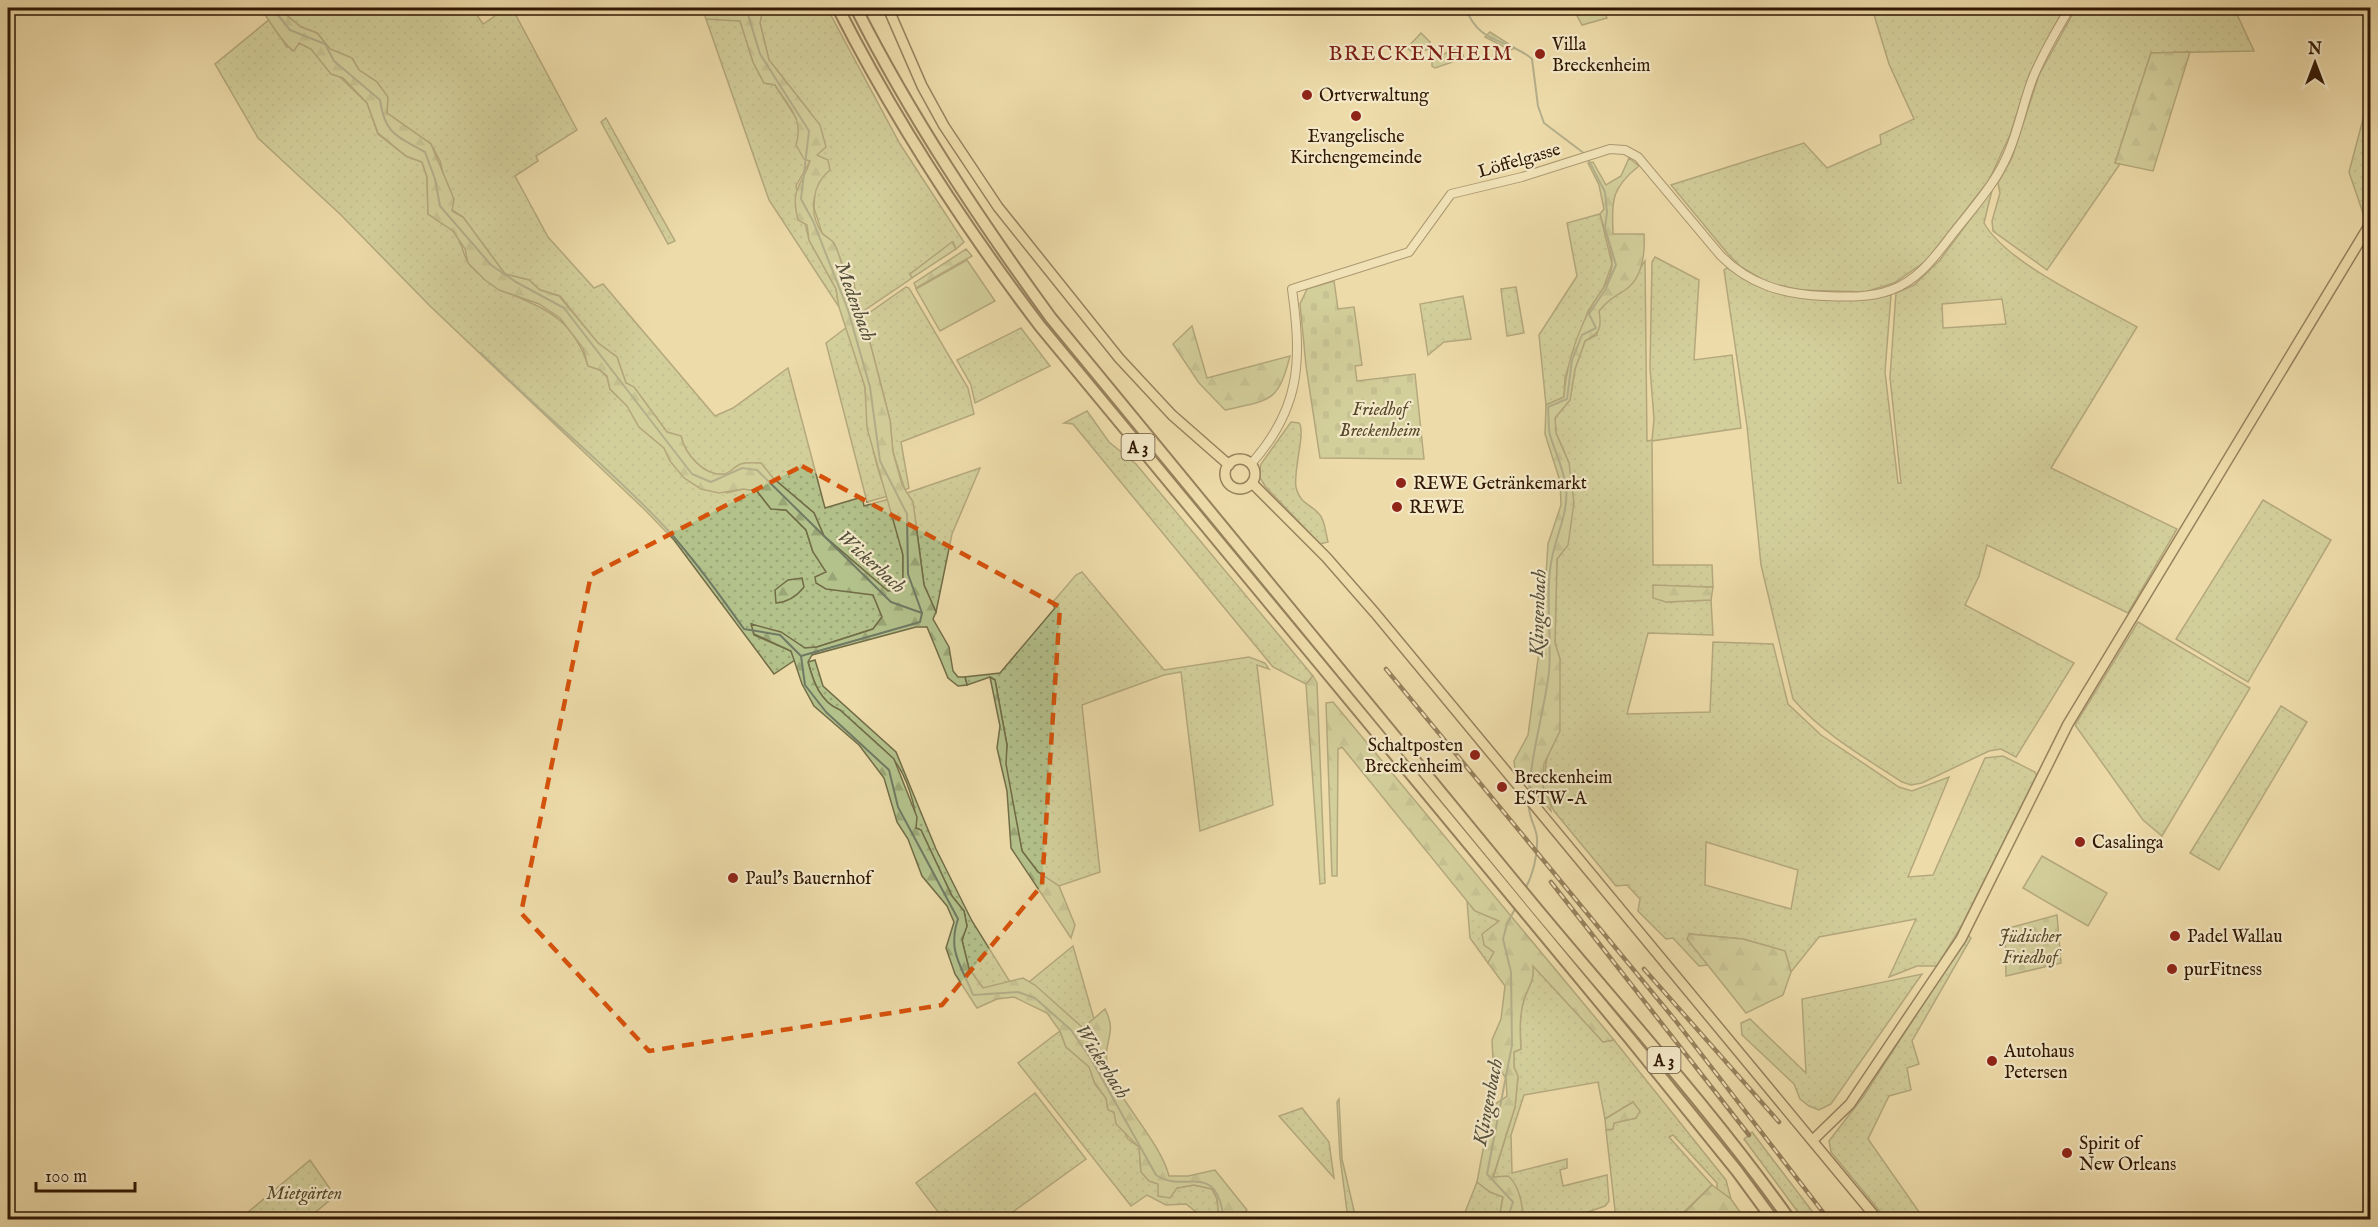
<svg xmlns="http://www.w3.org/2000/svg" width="2378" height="1227" viewBox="0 0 2378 1227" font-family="'IM FELL English',serif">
<defs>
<pattern id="grass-dots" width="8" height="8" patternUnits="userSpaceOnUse" patternTransform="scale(1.5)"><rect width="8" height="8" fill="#b3c18b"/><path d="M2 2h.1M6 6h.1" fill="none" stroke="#9aa576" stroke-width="1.8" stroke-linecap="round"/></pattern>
<pattern id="forest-firs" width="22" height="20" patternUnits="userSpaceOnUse" patternTransform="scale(1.5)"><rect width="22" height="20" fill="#b3c18b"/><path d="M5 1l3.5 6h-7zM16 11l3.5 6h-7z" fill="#9aa576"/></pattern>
<pattern id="cemetery-stones" width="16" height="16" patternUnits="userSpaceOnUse" patternTransform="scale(1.5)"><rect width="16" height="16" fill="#b3c18b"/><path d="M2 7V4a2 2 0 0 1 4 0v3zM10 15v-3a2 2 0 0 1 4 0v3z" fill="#9aa576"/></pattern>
</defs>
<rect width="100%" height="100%" fill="#eddba9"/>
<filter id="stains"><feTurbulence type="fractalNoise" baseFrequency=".00333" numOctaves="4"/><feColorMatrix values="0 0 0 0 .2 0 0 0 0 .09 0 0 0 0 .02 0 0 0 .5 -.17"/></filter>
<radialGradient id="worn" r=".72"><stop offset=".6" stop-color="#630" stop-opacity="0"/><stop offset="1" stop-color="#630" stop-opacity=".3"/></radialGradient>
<!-- grass -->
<g fill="url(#grass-dots)" stroke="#726c47" stroke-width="1.5" fill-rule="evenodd">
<path d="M278 8H472L483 24 507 8H512L577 130 536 156 538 161 515 176 548 237 594 288 603 284 715 416 733 408 788 368 825 508 862 497 864 506 889 499 903 555V589L888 591 824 536 814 513 773 478 761 463C755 463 747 462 741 464 735 466 731 472 725 474 704 477 685 454 681 436L667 432 634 387 626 383 617 357 598 343 560 296 540 290 529 280 505 274 463 217 452 210 440 161 431 144 387 113V97L377 82 359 70 352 58 330 49 317 33 301 27Z"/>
<polygon points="763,8 827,8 900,144 964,242 956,249 953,242 910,274 912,278 859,314 859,305 834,243 822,233 814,208 815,189 820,178 810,112 769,60 760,23"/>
<polygon points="1872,8 2064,8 2029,75 2010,135 1989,180 1926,261 1894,283 1865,292 1798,290 1772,285 1741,267 1728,254 1671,185 1804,143 1827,168 1881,144 1880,135 1914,119 1889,64"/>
<polygon points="2076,8 2234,8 2254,51 2151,53 2115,163 2120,164 2047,270 1993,231 1992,221 2000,193 1998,183 2012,158 2039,75"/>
<path d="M270 19 287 47 299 43 311 49 367 103 378 134 406 156 422 162 427 177 428 214C436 220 447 225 454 232 463 242 463 258 470 265 512 311 565 293 588 366L600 370 607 377 610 389 627 405 639 427 664 448 670 461 727 493 743 489 757 491 771 509 786 510 806 530 813 552 843 590 873 594 882 617 873 629 817 647 805 648 752 624 754 635 791 651 795 660 774 674 674 540 645 510 430 306 341 215 258 138 215 64Z"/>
<polygon points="706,19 740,20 753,62 764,83 775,85 798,121 810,161 796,186 809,240 836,289 839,307 769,200"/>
<polygon points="2370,93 2370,211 2365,219 2349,172"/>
<polygon points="606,118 675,241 668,244 601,122"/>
<path d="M1992 190 1984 223C2006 263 2096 304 2137 327L2051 468 2177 529 2128 613 1987 545 1979 576 1965 605 2074 663 2016 757 2001 749 1989 751 1922 783 1911 785 1902 782C1864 757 1823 734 1793 699L1761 565 1747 426 1724 270 1727 268C1779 303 1831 305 1891 295L1885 372 1898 483H1901L1890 377 1896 293 1914 285 1940 260ZM2002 299 2006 324 1943 328 1942 304Z"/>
<polygon points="1600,214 1612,264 1603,289 1588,311 1565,377 1564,397 1546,405 1539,335 1577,276 1567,223"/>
<path d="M1655 257 1699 280 1694 360 1732 355 1741 428 1652 441 1653 565H1712L1713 587 1653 586 1666 602 1711 600 1713 635 1648 633 1627 714 1710 712 1713 642 1773 644 1788 704 1821 735 1899 787 1912 791 1949 777 1908 877 1933 875 1985 758 2003 756 2035 772 2037 776 1962 925 1937 966H1917L1889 977 1916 919 1819 937 1791 972 1785 951 1743 939 1690 934 1688 939 1708 965 1699 966 1673 938 1666 939 1638 911 1640 899 1627 885 1616 886 1554 811 1543 787 1560 659 1555 643 1557 559 1568 544 1569 463 1556 433 1555 418 1570 400 1575 369 1585 341 1597 335 1599 311 1613 295 1626 289 1645 261 1647 441 1652 440 1654 419 1650 368 1652 262ZM1706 842 1798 870 1791 909 1705 885Z"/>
<polygon points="906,287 909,288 968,388 974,414 901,442 909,488 905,490 893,452 890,420 867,331 859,320"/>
<polygon points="1516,287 1524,333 1507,336 1501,289"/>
<polygon points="1463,296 1471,339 1444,342 1428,355 1420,304"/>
<path d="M847 327C851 347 862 368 865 389 869 426 872 461 888 496L867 502 826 343Z"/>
<polygon points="1021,328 1050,366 975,403 971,385 957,360"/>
<polygon points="1087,411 1109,442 1136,464 1313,676 1306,684 1273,667 1073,424 1064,423"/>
<path d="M1291 422 1299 423C1306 431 1293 471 1296 487 1300 505 1312 504 1320 515 1325 521 1326 535 1328 542L1320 544 1265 486 1259 476 1261 464Z"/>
<polygon points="980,468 952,534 936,612 924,585 913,502 907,493"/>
<polygon points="2263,500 2331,540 2248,682 2176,639"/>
<polygon points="1082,572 1164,670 1249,657 1265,663 1269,669 1257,665 1273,805 1200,831 1181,672 1164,675 1082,705 1100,872 1059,886 1038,872 1022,851 1005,764 1007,745 995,680 990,677 967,685 965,677 1000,673 1055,608 1052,603 1076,575"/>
<polygon points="2138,622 2250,688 2162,836 2143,820 2075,725"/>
<path d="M815 660 823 686 896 752 936 849 972 921 1010 982 984 989 969 969 962 940 967 926 964 911 952 896 921 830 916 828C917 808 906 773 892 758 876 741 856 726 840 710 820 702 813 681 808 662Z"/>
<polygon points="2281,706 2307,722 2219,870 2190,853"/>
<polygon points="1467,901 1475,911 1500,921 1494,952 1488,963 1470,938"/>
<polygon points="1968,935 1971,938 1912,1041 1919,1064 1907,1068 1911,1090 1889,1096 1868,1139 1924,1219 1886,1219 1831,1152 1829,1141 1863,1097"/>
<polygon points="1073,946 1094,1019 1083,1028 1029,982"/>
<path d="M1533 965 1603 1042 1614 1040 1726 1180 1731 1199 1717 1190V1183L1673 1135 1669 1137 1712 1185 1684 1212 1705 1219H1616L1606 1130 1613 1129 1614 1123 1636 1118 1633 1102 1605 1119 1598 1082 1524 1095 1511 1135 1512 1173 1567 1159V1168L1560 1170 1563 1186 1607 1175 1609 1201 1605 1206 1568 1219H1511L1499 1178H1493L1515 1107 1518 1077 1514 1067V1052L1521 1049C1520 1032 1519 1012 1525 997 1530 984 1534 979 1533 965Z"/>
<polygon points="1922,974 1831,1104 1819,1110 1809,1106 1800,1099 1794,1084 1742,1035 1741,1023 1750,1019 1806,1073 1802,999"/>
<polygon points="1060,1031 1066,1047 1089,1066 1095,1084 1106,1098 1108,1109 1114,1112 1128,1139 1139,1147 1141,1172 1177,1188 1194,1185 1212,1189 1217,1199 1219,1219 1205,1219 1186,1204 1166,1205 1147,1195 1131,1206 1018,1063"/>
<polygon points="1035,1093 1086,1159 1003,1219 953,1219 947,1211 939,1213 916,1183"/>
<polygon points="1339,1099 1342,1159 1356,1219 1348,1219 1340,1157 1337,1102"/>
<polygon points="1302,1108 1329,1142 1334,1178 1279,1116"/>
<polygon points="1752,1132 1818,1219 1803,1219 1744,1139"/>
<polygon points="310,1160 335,1196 307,1219 240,1219"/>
<polygon points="1477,1182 1490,1192 1503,1197 1499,1219 1462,1220"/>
</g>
<!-- forest -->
<g fill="url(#forest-firs)" stroke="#726c47" stroke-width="1.5">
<path d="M260 8H278L301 27 317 33 330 49 352 58 359 70 377 82 388 97 387 113 431 144 454 199 452 211 463 217 505 274 529 280 540 290 559 296 598 343 617 357 626 383 634 387 667 432 681 436C685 454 704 477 725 474 731 472 735 466 741 464 747 462 755 463 761 463L773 478 814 513 824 536 888 591 903 589V555L867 428 865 387 839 307 836 289 809 240 807 225 798 220C790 187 801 188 810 161L804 159 796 145C804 118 789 107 775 85L764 83 753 62 740 21 706 19 702 8H763L760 23 769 60 820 125 826 147 817 155 828 160 830 170C812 184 808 213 822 233 825 237 831 239 833 242 839 250 841 264 844 273L853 275 859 320 867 331 890 420 893 452 902 485 913 502 924 585 936 612 933 619 949 647 953 671 958 677H965L967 685 958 686 948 678 927 627H916L812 655 808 662C813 681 820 702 840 710L894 759 917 817 916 828 921 830 952 896 964 911 967 926 962 940 969 969 983 988 1023 978 1035 985 1083 1028 1105 1009C1118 1034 1103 1040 1107 1063 1113 1096 1159 1138 1169 1176H1188L1215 1170 1247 1210 1237 1219H1219L1217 1199 1212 1189 1194 1185 1177 1188 1170 1198 1158 1196V1184L1149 1181 1141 1172 1139 1147 1116 1124 1114 1112 1108 1110 1106 1098 1095 1084 1089 1067 1066 1047 1060 1031 1047 1013 1014 997 997 999 977 1008 975 1005 955 974 946 948 954 922 947 906 922 876 908 839 897 822 884 778 859 745 814 706 802 684 791 651 754 634 751 624 781 632 805 648 817 647 873 629 882 617 873 595 826 589 816 583 815 577 826 572 813 552 806 530 786 510 771 509 757 491 743 489 719 493 701 489 684 478 670 461 664 448 639 427 627 406 610 389 607 376 600 370 588 366 583 348 560 318 539 304 499 290 485 280 468 263 465 249 453 231 428 214 427 177 422 162 406 156 378 133 367 103 343 78 331 74 311 49 299 43 294 51C282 44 270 20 260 8Z"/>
<polygon points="1490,32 1515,48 1510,50 1485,37"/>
<polygon points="2190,52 2153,171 2115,163 2151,53"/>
<path d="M1629 158 1639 166C1611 188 1612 200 1613 234H1644C1645 253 1643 278 1625 290 1614 297 1607 301 1599 311 1602 328 1600 333 1585 341L1575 369 1570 400 1555 418 1556 433 1569 463 1574 503 1568 545 1557 559 1555 643 1560 659V731L1544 764 1543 787 1550 802 1551 811 1515 769 1514 761 1528 735 1543 621 1548 544 1561 505 1560 481 1545 434 1546 405 1564 397C1566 368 1575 339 1588 313 1595 297 1612 282 1612 263 1612 248 1604 229 1600 214L1604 209 1599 185 1588 163 1593 162 1606 185 1621 176Z"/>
<polygon points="952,242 956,249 912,278 910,274"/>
<polygon points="966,249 972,256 916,288 914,283"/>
<path d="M1192 326 1207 378 1290 356C1278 403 1270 400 1225 410L1199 383 1173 344Z"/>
<path d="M802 578 804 587C797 596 788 602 776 603L775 590 788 580Z"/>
<polygon points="1653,585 1707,587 1713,587 1711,600 1666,602 1653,598"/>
<polygon points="1313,676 1317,683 1325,883 1320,884 1306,684"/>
<polygon points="990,677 995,680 1007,745 1006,764 1022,851 1038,872 1059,886 1075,925 1071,938 1011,848 1007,791 997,748 1000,726"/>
<path d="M1333 702 1614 1040 1603 1042 1533 966C1534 982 1530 983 1525 997 1519 1013 1520 1033 1521 1049L1514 1052V1067L1518 1076 1515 1107 1493 1177 1508 1176C1518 1184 1521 1199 1523 1212L1511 1219H1499L1503 1197 1490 1192 1477 1182 1491 1107 1507 1096 1506 1078 1493 1060 1492 1040 1501 1019 1505 986 1488 963 1494 952 1484 945 1482 934 1499 921 1475 911 1342 747 1338 749 1337 876H1332L1326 703Z"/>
<polygon points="1689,934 1743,939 1785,951 1791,972 1783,995 1746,1013 1687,939"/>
<polygon points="1633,1102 1640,1111 1636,1118 1614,1123 1613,1129 1606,1130 1605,1119"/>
<polygon points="1712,1185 1731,1199 1745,1219 1705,1219 1684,1213"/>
</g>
<!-- cemetery -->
<g fill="url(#cemetery-stones)" stroke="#726c47" stroke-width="1.5">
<polygon points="1334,281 1338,309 1354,307 1362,365 1355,366 1357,381 1415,374 1424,459 1320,458 1306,366 1300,304 1307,289"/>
<polygon points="2057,915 2061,963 2006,976 2005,929"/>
</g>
<!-- park -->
<g fill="#b3c18b" stroke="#726c47" stroke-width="1.5">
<polygon points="1573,8 1603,8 1607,18 1582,25"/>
<polygon points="1421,33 1430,42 1430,49 1413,53 1407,48"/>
<polygon points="1460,47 1464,58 1435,68 1432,66 1432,59"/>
<polygon points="967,260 995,301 940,331 916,289"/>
<polygon points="2042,856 2107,893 2088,926 2023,888"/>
</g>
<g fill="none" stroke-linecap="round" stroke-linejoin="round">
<!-- stream -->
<g stroke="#707964" stroke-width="2">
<path d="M268 8 273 9 290 30 325 44 334 61 380 100C385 134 396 136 425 152L435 179 440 206 491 265 516 282 564 308 692 474 711 482 742 468 757 470 891 602 922 613 920 622 801 656 805 685 826 712 889 770 898 807 958 919C947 952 962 966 973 995L1018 992 1035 998 1071 1030 1091 1059 1156 1175C1186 1195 1216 1158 1224 1220"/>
<polyline points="746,8 760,54 809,131 801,199 813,221 848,310 870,387 880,461 907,514 908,574 922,613"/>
<path d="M1466 8C1478 45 1510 39 1532 59L1538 106 1544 123 1585 154"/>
<path d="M481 353C541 413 607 465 665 527 694 559 719 594 744 629L780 635 801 656"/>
<path d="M1529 793C1531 752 1544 713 1549 672 1552 636 1545 599 1551 563 1555 537 1569 513 1566 487 1564 470 1555 452 1550 435 1548 426 1549 416 1548 407L1567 399 1572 360 1582 335 1596 328 1589 314 1605 290 1616 265 1605 228 1607 212 1605 192 1588 159"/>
<path d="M1525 889C1533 875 1538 854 1537 838 1536 826 1528 817 1529 805"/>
<polyline points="1507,1220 1513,1202 1487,1174 1512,1045 1511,972 1503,939 1507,924 1516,907"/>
</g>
<!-- minor casing -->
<g stroke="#5f482c" stroke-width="10">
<path id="minor" d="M1251 464C1301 408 1302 361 1292 289L1409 252 1451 194 1522 177 1610 149 1625 150 1638 157 1721 256C1750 285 1783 294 1824 296 1846 297 1870 298 1891 290 1918 280 1934 258 1951 236 1967 215 1987 194 2000 170 2016 142 2021 110 2032 80 2042 55 2056 31 2070 8"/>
</g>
<!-- major casing -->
<g stroke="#301703" stroke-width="12">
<g id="major">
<polyline points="888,8 922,86 944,126 998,207 1119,358 1172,415 1229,465"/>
<circle cx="1240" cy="474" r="15"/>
<polyline points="1252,483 1326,557 1375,613 1878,1220"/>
<polyline points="1813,1140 1850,1104 1961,939 2068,724 2370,224"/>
</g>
</g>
<!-- highway casing -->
<g stroke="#301703" stroke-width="14">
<g id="highway">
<path d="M838 8C895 120 964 226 1040 326L1631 1040 1737 1171 1773 1220"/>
<path d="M856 8C911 117 979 219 1051 318 1210 513 1371 707 1531 902 1618 1007 1710 1108 1790 1220"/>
</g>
</g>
<!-- minor -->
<use href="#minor" stroke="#f3e8c7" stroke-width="8"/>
<!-- major -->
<use href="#major" stroke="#eddba9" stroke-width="9"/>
<!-- highway -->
<use href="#highway" stroke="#eddba9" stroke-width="10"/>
<!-- rail casing -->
<g stroke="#301703" stroke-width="4.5">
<g id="rail">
<polyline points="1386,669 1675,1020 1829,1220"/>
<polyline points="1551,882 1749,1135"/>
<polyline points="1644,969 1779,1122"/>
</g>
</g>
<!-- rail -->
<use href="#rail" stroke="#f3e8c7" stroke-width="2" stroke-dasharray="7" stroke-linecap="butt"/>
</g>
<!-- marked area -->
<path d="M0 0H2378V1227H0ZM802 466 1060 607 1042 885 942 1005 649 1051 521 913 591 575Z" fill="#eddba9" fill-opacity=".55" fill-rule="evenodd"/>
<path fill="none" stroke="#d6520b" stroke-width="4.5" stroke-dasharray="12 8" stroke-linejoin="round" d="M802 466 1060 607 1042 885 942 1005 649 1051 521 913 591 575Z"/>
<!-- markers -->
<g fill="#8f2418" stroke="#f3e8c7" stroke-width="2">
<circle cx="1540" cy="54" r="6"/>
<circle cx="1307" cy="95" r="6"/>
<circle cx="1356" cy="116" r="6"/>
<circle cx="1401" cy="483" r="6"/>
<circle cx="1397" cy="507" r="6"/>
<circle cx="1475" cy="755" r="6"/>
<circle cx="1502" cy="787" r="6"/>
<circle cx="2080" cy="842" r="6"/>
<circle cx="733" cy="878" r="6"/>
<circle cx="2175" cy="936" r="6"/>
<circle cx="2172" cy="969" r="6"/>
<circle cx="1992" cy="1061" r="6"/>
<circle cx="2067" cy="1153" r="6"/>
</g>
<g text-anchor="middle" stroke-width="4.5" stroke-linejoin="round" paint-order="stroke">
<!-- shield labels -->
<g fill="#f3e8c7" stroke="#6a563e" stroke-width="1.5">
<rect x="1121.5" y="434" width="33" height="26" rx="4.5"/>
<rect x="1647.5" y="1047" width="33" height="26" rx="4.5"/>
</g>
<g font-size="16" font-weight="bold" fill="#301703">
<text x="1138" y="453">A 3</text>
<text x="1664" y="1066">A 3</text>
</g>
<!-- poi labels -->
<g font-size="18" fill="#301703" stroke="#f3e8c7" text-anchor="start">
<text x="1552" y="50">Villa<tspan x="1552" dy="21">Breckenheim</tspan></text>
<text x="1319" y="101">Ortverwaltung</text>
<text x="1356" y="142" text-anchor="middle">Evangelische<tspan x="1356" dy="21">Kirchengemeinde</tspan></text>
<text x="1413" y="489">REWE Getränkemarkt</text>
<text x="1409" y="513">REWE</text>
<text x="1463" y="751" text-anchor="end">Schaltposten<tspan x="1463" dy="21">Breckenheim</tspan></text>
<text x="1514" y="783">Breckenheim<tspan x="1514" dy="21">ESTW-A</tspan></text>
<text x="2092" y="848">Casalinga</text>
<text x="745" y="884">Paul's Bauernhof</text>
<text x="2187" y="942">Padel Wallau</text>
<text x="2184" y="975">purFitness</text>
<text x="2004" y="1057">Autohaus<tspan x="2004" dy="21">Petersen</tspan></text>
<text x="2079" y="1149">Spirit of<tspan x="2079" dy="21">New Orleans</tspan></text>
</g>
<!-- street labels -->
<g font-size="18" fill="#301703" stroke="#f3e8c7">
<text transform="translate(1519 160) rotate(-16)" y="6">Löffelgasse</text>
</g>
<!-- park labels -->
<g font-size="18" font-style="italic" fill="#574a2c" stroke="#f3e8c7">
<text x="1380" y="415">Friedhof<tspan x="1380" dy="21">Breckenheim</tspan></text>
<text x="2030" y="942">Jüdischer<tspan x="2030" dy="21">Friedhof</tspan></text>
<text x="304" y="1199">Mietgärten</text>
</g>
<!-- water labels -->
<g font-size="20" font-style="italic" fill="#55503c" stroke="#f3e8c7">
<text transform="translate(856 301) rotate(70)" y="7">Medenbach</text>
<text transform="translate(872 561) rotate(42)" y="7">Wickerbach</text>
<text transform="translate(1537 613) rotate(-88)" y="7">Klingenbach</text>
<text transform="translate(1103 1061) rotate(58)" y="7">Wickerbach</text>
<text transform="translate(1487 1102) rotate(-79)" y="7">Klingenbach</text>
</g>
<!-- quarter labels -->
<g font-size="21" letter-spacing="1.5" fill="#7a1f14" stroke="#f3e8c7">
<text x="1421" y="60">BRECKENHEIM</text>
</g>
</g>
<!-- margin -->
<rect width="2378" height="1227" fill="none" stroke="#eddba9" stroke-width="30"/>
<rect x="9" y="9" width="2360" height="1209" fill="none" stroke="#301703" stroke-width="3"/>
<rect x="15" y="15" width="2348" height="1197" fill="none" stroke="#301703" stroke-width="1.5"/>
<!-- north arrow -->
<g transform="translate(2315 63)" stroke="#f3e8c7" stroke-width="4.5" paint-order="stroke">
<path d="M0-4.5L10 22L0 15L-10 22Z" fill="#301703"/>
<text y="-9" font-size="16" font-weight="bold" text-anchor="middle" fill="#301703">N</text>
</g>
<!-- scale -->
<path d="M36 1182v9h99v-9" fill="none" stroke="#301703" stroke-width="3"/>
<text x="45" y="1182" font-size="18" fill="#301703" stroke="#f3e8c7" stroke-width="4.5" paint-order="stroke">100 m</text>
<rect width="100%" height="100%" filter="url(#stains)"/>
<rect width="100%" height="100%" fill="url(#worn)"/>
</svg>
